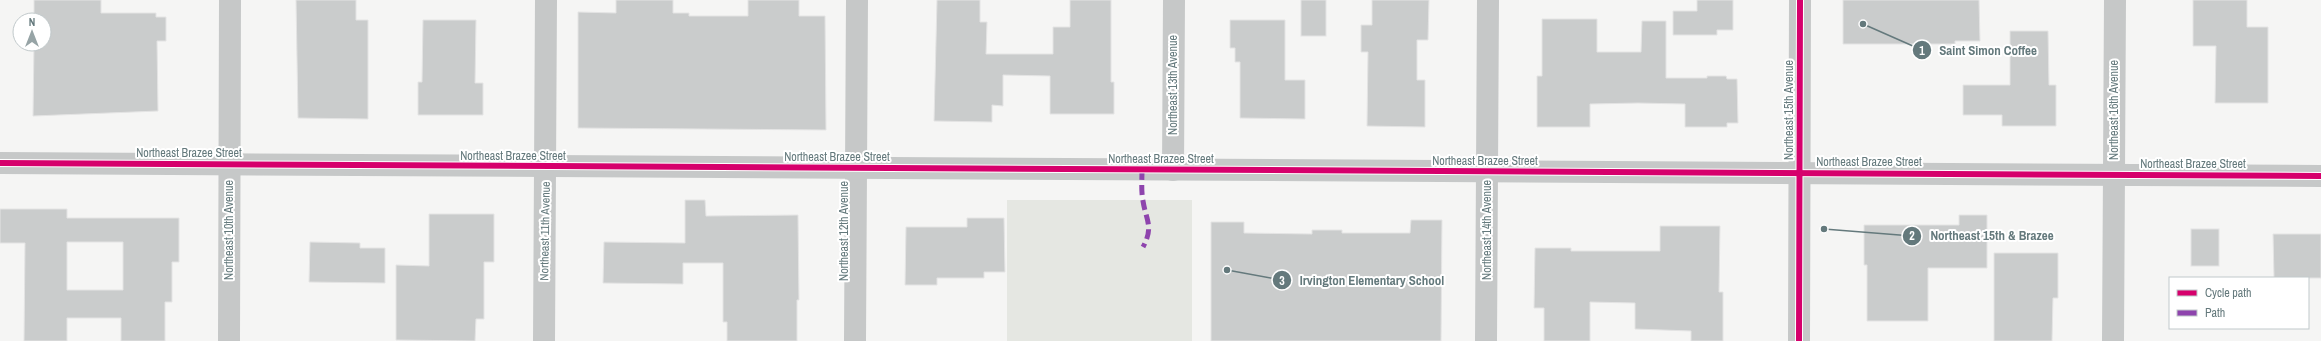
<svg xmlns="http://www.w3.org/2000/svg" width="2321" height="341" viewBox="0 0 2321 341" font-family="'Archivo Narrow',sans-serif">
<rect width="100%" height="100%" fill="#f5f5f4"/>
<!-- green -->
<rect fill="#e5e7e2" x="1007" y="200" width="185" height="141"/>
<!-- building -->
<g fill="#cacccc" stroke="#e4e4e4" fill-rule="evenodd">
<polygon points="34,0 101,0 101,13 156,13 156,17 166,17 166,41 157,41 158,111 33,116 34,44 44,44 44,20 34,20"/>
<polygon points="296,0 356,0 356,20 368,20 368,119 298,118"/>
<polygon points="616,0 673,0 673,13 689,13 689,16 748,16 748,0 799,0 799,16 825,16 826,130 578,128 578,12 616,13"/>
<polygon points="937,0 980,0 980,22 987,22 986,54 1053,54 1053,27 1070,27 1070,0 1111,0 1111,82 1114,82 1114,114 1050,114 1050,76 1003,75 1003,106 992,105 992,122 934,121"/>
<rect x="1301" y="0" width="25" height="36"/>
<polygon points="1372,0 1429,0 1428,40 1417,40 1417,80 1425,80 1425,127 1367,126 1368,52 1361,52 1361,25 1372,25"/>
<polygon points="1697,0 1733,0 1733,30 1717,30 1717,35 1673,35 1673,11 1697,11"/>
<polygon points="1843,0 1979,0 1980,41 1955,41 1955,44 1843,44"/>
<polygon points="2193,0 2247,0 2247,27 2268,27 2268,103 2215,103 2216,46 2193,46"/>
<polygon points="1542,19 1597,19 1597,52 1641,52 1642,21 1666,21 1666,78 1707,78 1707,76 1726,76 1727,79 1737,79 1738,123 1727,123 1727,127 1685,127 1685,104 1638,103 1590,104 1590,127 1537,127 1537,76 1542,76"/>
<polygon points="423,20 476,20 475,83 483,83 483,115 418,115 418,82 422,82"/>
<polygon points="1230,20 1285,20 1285,80 1305,80 1305,119 1240,118 1240,62 1235,62 1235,48 1230,48"/>
<polygon points="2010,31 2048,31 2049,85 2056,85 2056,126 2002,126 2002,115 1963,115 1963,85 2010,85"/>
<polygon points="685,200 705,200 706,216 798,215 799,300 797,300 797,341 727,341 727,322 723,322 723,263 683,263 683,284 603,283 604,242 685,243"/>
<path d="M0 209H67V218H179V262H172V302H165V341H121V318H67V341H24L25 243H0ZM67 242H123V290H67Z"/>
<polygon points="429,214 494,214 494,262 484,262 484,319 476,319 475,341 396,340 396,265 429,266"/>
<polygon points="1959,215 1987,215 1987,268 1928,268 1928,321 1867,321 1867,265 1864,265 1864,225 1959,225"/>
<polygon points="967,218 1004,218 1005,272 984,272 984,278 937,278 937,285 905,285 906,227 967,227"/>
<polygon points="1411,220 1442,220 1441,341 1211,341 1211,222 1244,222 1244,233 1312,234 1312,230 1342,230 1342,233 1410,233"/>
<polygon points="1660,226 1720,226 1719,292 1723,292 1723,341 1691,341 1691,331 1635,329 1635,303 1590,302 1590,341 1544,341 1544,308 1534,308 1535,248 1571,248 1571,251 1660,251"/>
<rect x="2191" y="229" width="28" height="37"/>
<polygon points="2273,234 2321,234 2321,278 2274,278"/>
<polygon points="310,242 360,243 360,248 385,248 385,283 309,282"/>
<polygon points="1994,253 2058,253 2058,298 2053,298 2052,341 1994,341"/>
</g>
<g fill="none" stroke-linecap="round" stroke-linejoin="round">
<!-- minor -->
<g stroke="#c6c8c8" stroke-width="22">
<polyline points="0,163 2321,176"/>
<polyline points="1173,170 1174,0"/>
<polyline points="229,341 230,0"/>
<polyline points="544,341 546,0"/>
<polyline points="855,341 857,0"/>
<polyline points="1486,341 1488,0"/>
<polyline points="2113,341 2115,0"/>
</g>
<!-- tertiary -->
<polyline stroke="#c6c8c8" stroke-width="22" points="1799,341 1800,0"/>
<!-- quiet -->
<path stroke="#8e44ad" stroke-width="5" stroke-dasharray="10 5" stroke-linecap="butt" d="M1142 170C1142 180 1141 191 1143 201 1146 220 1154 227 1143 247"/>
<!-- cycleway casing -->
<g stroke="#fff" stroke-width="8">
<g id="cycleway">
<polyline points="0,163 2321,176"/>
<polyline points="1799,341 1800,0"/>
</g>
</g>
<!-- cycleway -->
<use href="#cycleway" stroke="#d6006c" stroke-width="6"/>
</g>
<g text-anchor="middle" stroke-width="4" stroke-linejoin="round" paint-order="stroke">
<!-- street labels -->
<g font-size="12" fill="#64797c" stroke="#fff">
<text transform="translate(1173 85) rotate(-90)" y="4">Northeast 13th Avenue</text>
<text transform="translate(1789 110) rotate(-90)" y="4">Northeast 15th Avenue</text>
<text transform="translate(2114 110) rotate(-90)" y="4">Northeast 16th Avenue</text>
<text x="189" y="157">Northeast Brazee Street</text>
<text x="513" y="160">Northeast Brazee Street</text>
<text x="837" y="161">Northeast Brazee Street</text>
<text x="1161" y="163">Northeast Brazee Street</text>
<text x="1485" y="165">Northeast Brazee Street</text>
<text x="1869" y="166">Northeast Brazee Street</text>
<text x="2193" y="168">Northeast Brazee Street</text>
<text transform="translate(229 230) rotate(-90)" y="4">Northeast 10th Avenue</text>
<text transform="translate(1487 230) rotate(-90)" y="4">Northeast 14th Avenue</text>
<text transform="translate(545 231) rotate(-89)" y="4">Northeast 11th Avenue</text>
<text transform="translate(844 231) rotate(-90)" y="4">Northeast 12th Avenue</text>
</g>
</g>
<!-- callouts -->
<path fill="none" stroke="#64797c" stroke-width="1.5" d="M1863 24L1922 50M1824 229L1912 236M1227 270L1282 280"/>
<g fill="#64797c" stroke="#fff" stroke-width="1.5">
<circle cx="1863" cy="24" r="4"/>
<circle cx="1824" cy="229" r="4"/>
<circle cx="1227" cy="270" r="4"/>
<circle cx="1922" cy="50" r="10"/>
<circle cx="1912" cy="236" r="10"/>
<circle cx="1282" cy="280" r="10"/>
</g>
<g font-size="12" text-anchor="middle" font-weight="bold" fill="#fff">
<text x="1922" y="55">1</text>
<text x="1912" y="240">2</text>
<text x="1282" y="285">3</text>
</g>
<g font-size="13" text-anchor="middle" font-weight="bold" fill="#64797c" stroke="#fff" stroke-width="4" stroke-linejoin="round" paint-order="stroke">
<text x="1988" y="55">Saint Simon Coffee</text>
<text x="1992" y="240">Northeast 15th &amp; Brazee</text>
<text x="1372" y="285">Irvington Elementary School</text>
</g>
<!-- legend -->
<rect x="2169" y="277" width="140" height="52" fill="#ffffff" stroke="#c1c9cb"/>
<rect x="2177" y="290" width="20" height="6" fill="#d6006c" stroke="#c1c9cb"/>
<text x="2205" y="297" font-size="12" fill="#64797c">Cycle path</text>
<rect x="2177" y="310" width="20" height="6" fill="#8e44ad" stroke="#c1c9cb"/>
<text x="2205" y="317" font-size="12" fill="#64797c">Path</text>
<!-- north arrow -->
<g transform="translate(32 32)"><circle r="19" fill="#ffffff" stroke="#c1c9cb"/>
<path d="M0-3L7 15L0 10L-7 15Z" fill="#97a4a6"/>
<text y="-6" font-size="11" font-weight="bold" text-anchor="middle" fill="#64797c">N</text>
</g>
</svg>
